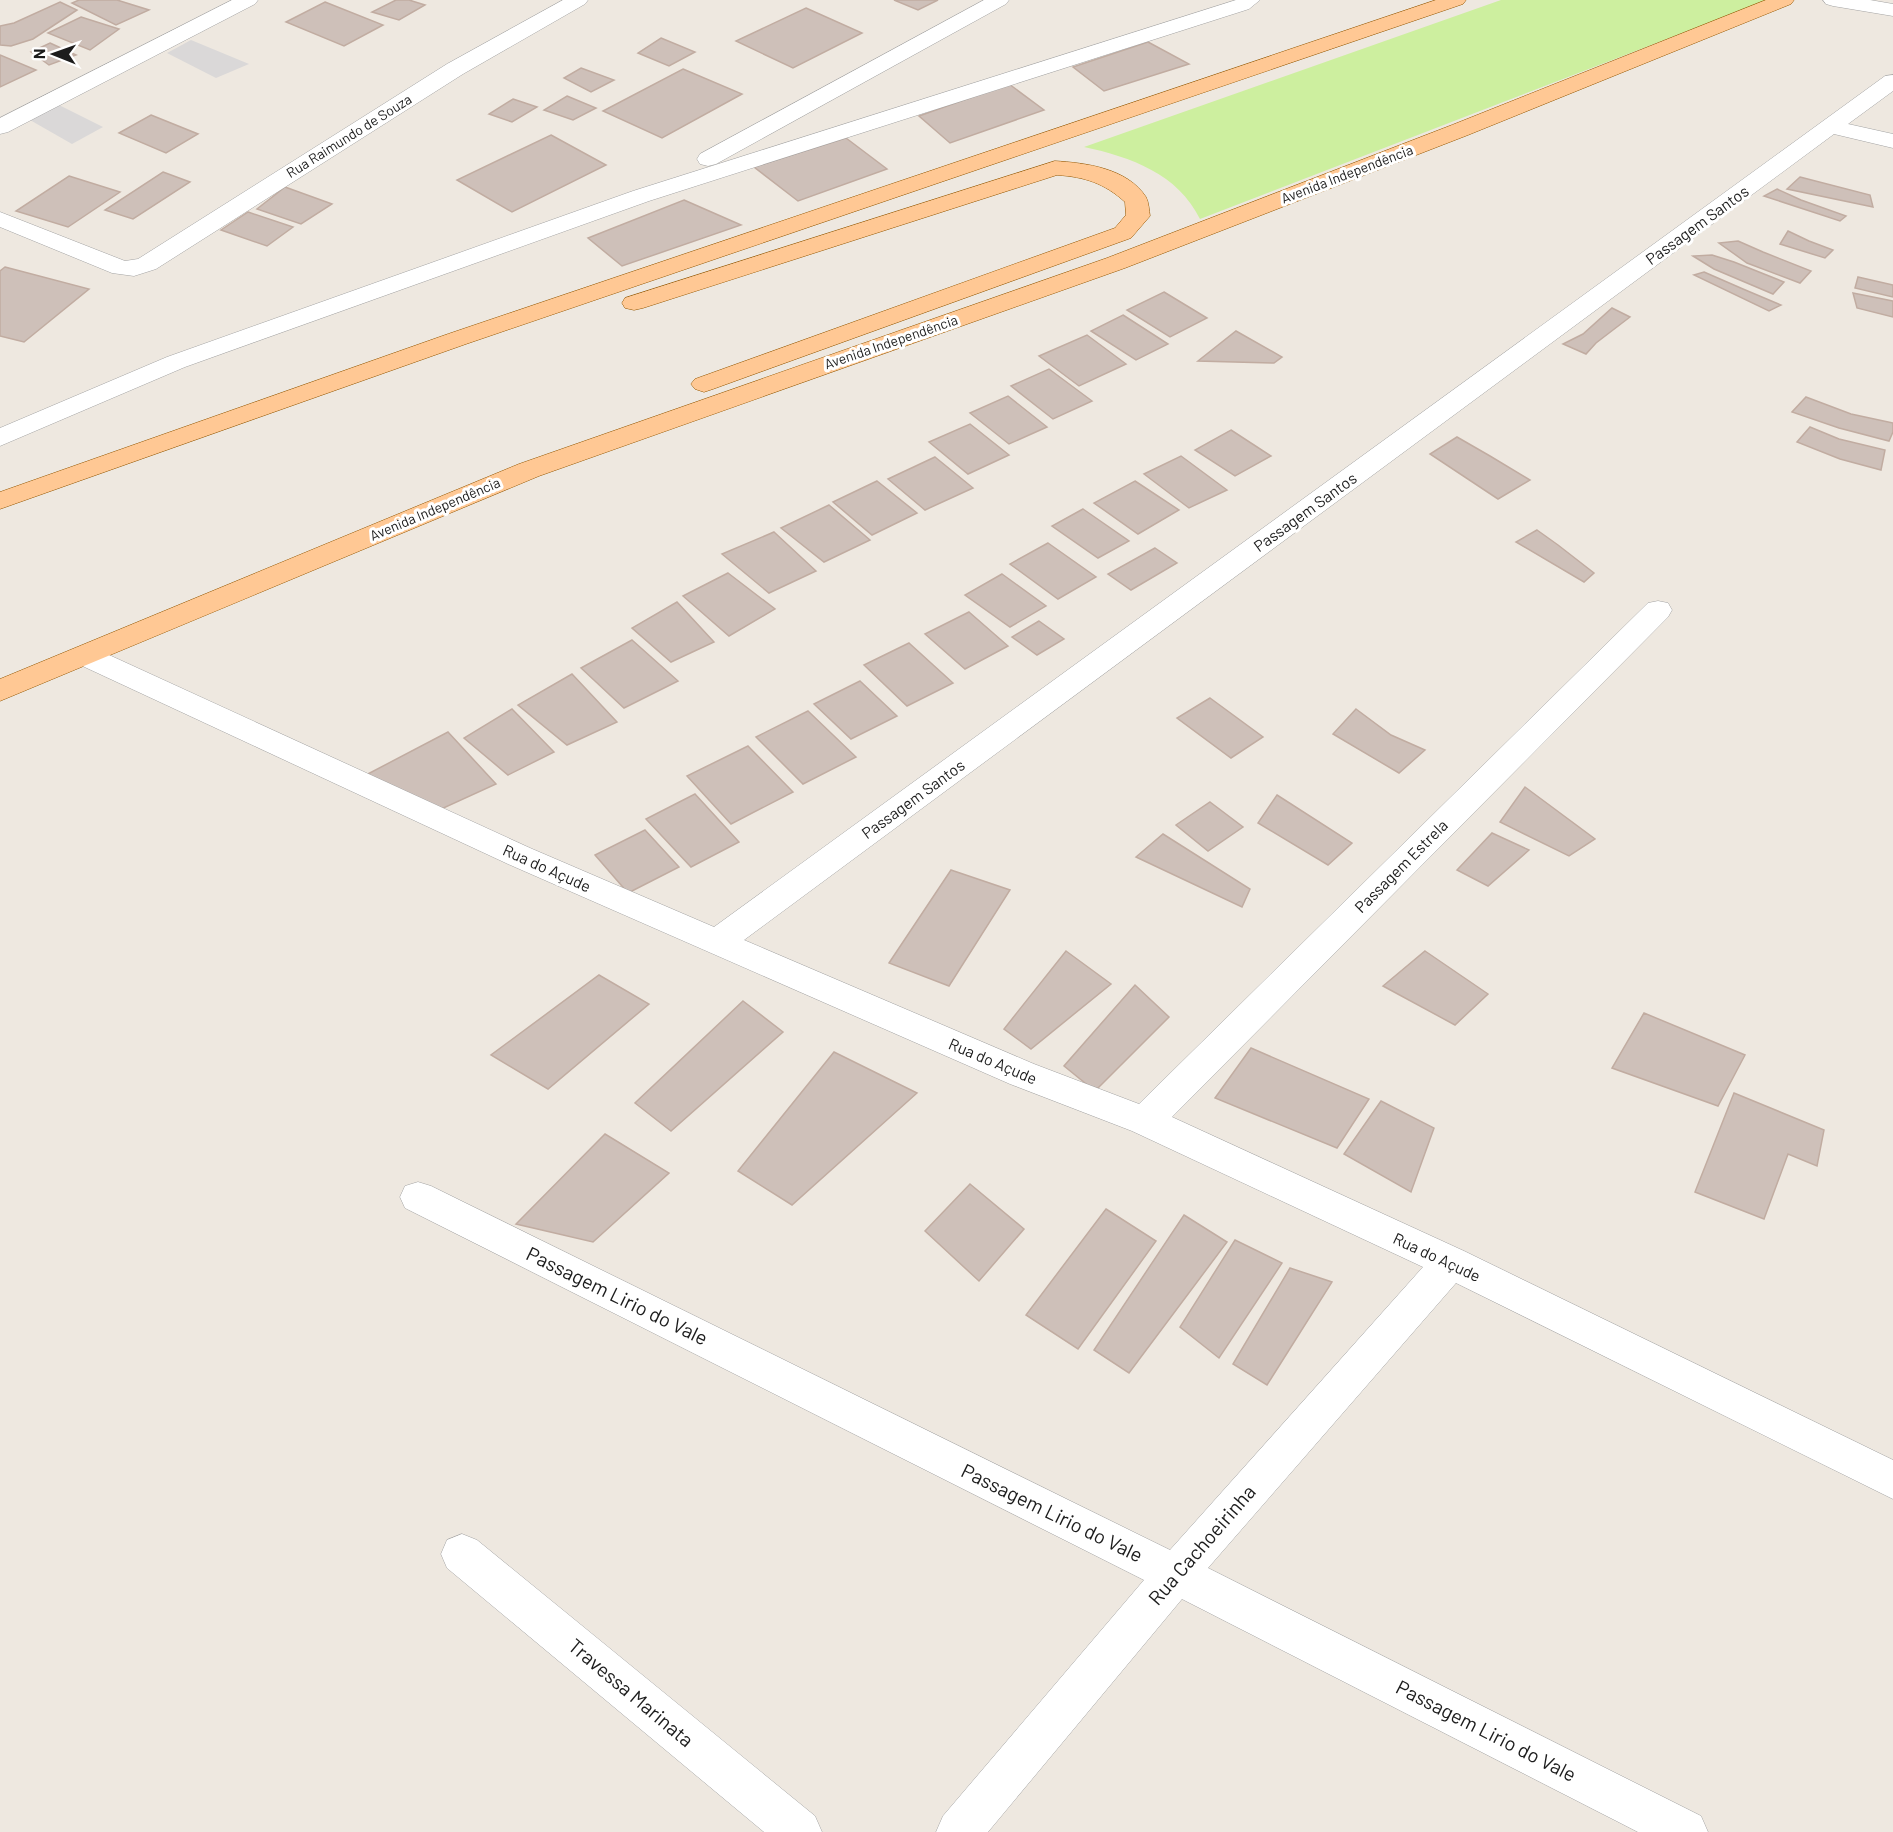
<svg xmlns="http://www.w3.org/2000/svg" width="1893" height="1832" viewBox="0 0 1893 1832" font-family="Barlow,sans-serif">
<rect width="100%" height="100%" fill="#eee8e0"/>
<!-- residential -->
<g fill="#dad8d8">
<polygon points="191,40 249,64 216,78 167,53"/>
<polygon points="59,105 103,127 72,144 30,120"/>
</g>
<!-- grass -->
<path fill="#cdef9f" d="M1501 0H1768L1200 219C1178 174 1131 157 1084 147Z"/>
<!-- building -->
<g fill="#cec0b9" stroke="#c1aca1" stroke-width="1.5">
<polygon points="79,0 117,0 149,10 116,25 72,3"/>
<polygon points="396,0 409,0 425,5 399,20 372,12"/>
<polygon points="894,0 938,0 918,10"/>
<polygon points="60,2 77,10 33,39 11,46 0,45 0,26 14,23"/>
<polygon points="325,2 383,25 344,46 286,22"/>
<polygon points="806,8 862,33 793,68 736,41"/>
<polygon points="81,17 119,29 90,50 48,33"/>
<polygon points="661,38 695,52 669,66 638,53"/>
<polygon points="1148,42 1189,64 1104,91 1073,67"/>
<polygon points="50,43 76,55 49,65 31,52"/>
<polygon points="0,55 36,70 0,87"/>
<polygon points="581,68 614,80 591,92 564,78"/>
<polygon points="683,69 742,94 662,138 603,111"/>
<polygon points="1009,84 1044,110 950,143 919,116"/>
<polygon points="567,96 596,108 573,120 544,110"/>
<polygon points="513,99 537,107 512,122 489,114"/>
<polygon points="151,115 198,134 166,153 119,133"/>
<polygon points="551,135 606,165 512,212 457,180"/>
<polygon points="846,138 887,169 798,201 754,167"/>
<polygon points="163,172 190,182 133,219 105,210"/>
<polygon points="69,176 120,192 68,227 16,211"/>
<polygon points="1800,177 1870,195 1873,207 1787,189"/>
<polygon points="285,187 332,204 301,224 257,209"/>
<polygon points="1777,189 1801,200 1846,216 1840,221 1764,196"/>
<polygon points="684,200 741,225 622,266 588,238"/>
<polygon points="248,212 293,227 267,246 221,230"/>
<polygon points="1788,231 1809,241 1833,250 1825,258 1780,244"/>
<polygon points="1738,241 1763,252 1811,271 1800,283 1747,263 1719,243"/>
<polygon points="1712,255 1734,262 1784,282 1773,294 1714,269 1693,256"/>
<polygon points="5,267 89,289 24,342 0,336 0,271"/>
<polygon points="1704,272 1743,289 1781,305 1769,311 1694,275"/>
<polygon points="1858,277 1893,285 1893,297 1855,288"/>
<polygon points="1164,292 1207,318 1170,337 1127,310"/>
<polygon points="1853,293 1893,301 1893,317 1857,308"/>
<polygon points="1612,308 1630,317 1596,343 1586,354 1563,344 1583,334"/>
<polygon points="1123,315 1168,344 1136,360 1091,331"/>
<polygon points="1236,331 1282,357 1274,363 1198,361"/>
<polygon points="1087,335 1126,364 1079,386 1039,356"/>
<polygon points="1049,369 1092,401 1053,419 1011,386"/>
<polygon points="1008,396 1047,427 1009,444 970,413"/>
<polygon points="1806,397 1851,414 1893,423 1893,432 1889,441 1839,428 1792,412"/>
<polygon points="970,424 1009,455 968,474 929,442"/>
<polygon points="1810,427 1839,439 1885,450 1881,470 1840,459 1797,442"/>
<polygon points="1231,430 1271,456 1235,476 1195,450"/>
<polygon points="1457,437 1490,456 1530,480 1498,499 1430,454"/>
<polygon points="1181,456 1227,490 1189,508 1144,474"/>
<polygon points="935,457 973,488 925,510 888,479"/>
<polygon points="877,481 917,513 872,535 833,502"/>
<polygon points="1135,481 1179,510 1138,534 1094,503"/>
<polygon points="829,505 870,540 824,562 781,528"/>
<polygon points="1083,509 1129,541 1098,558 1052,526"/>
<polygon points="1537,530 1558,545 1594,573 1584,582 1516,542"/>
<polygon points="774,532 816,571 769,593 722,554"/>
<polygon points="1048,543 1096,577 1058,599 1010,564"/>
<polygon points="1155,548 1177,563 1131,590 1108,574"/>
<polygon points="728,573 775,609 729,636 683,596"/>
<polygon points="1002,574 1046,606 1010,627 965,595"/>
<polygon points="677,602 714,642 671,662 632,628"/>
<polygon points="969,612 1008,646 965,669 925,634"/>
<polygon points="1039,621 1064,639 1037,655 1012,637"/>
<polygon points="632,640 678,681 624,708 581,668"/>
<polygon points="909,643 953,683 907,706 864,665"/>
<polygon points="572,674 617,722 567,745 518,705"/>
<polygon points="860,681 897,716 851,739 814,704"/>
<polygon points="1210,698 1263,737 1231,758 1177,718"/>
<polygon points="512,709 554,752 508,775 464,738"/>
<polygon points="1356,709 1391,735 1425,750 1399,773 1333,734"/>
<polygon points="808,711 856,757 803,784 756,737"/>
<polygon points="448,732 496,784 437,811 364,776"/>
<polygon points="748,746 793,792 731,824 687,776"/>
<polygon points="1525,787 1595,839 1569,856 1500,822"/>
<polygon points="695,794 739,842 691,867 646,819"/>
<polygon points="1277,795 1352,843 1328,865 1258,823"/>
<polygon points="1210,802 1243,827 1208,851 1176,825"/>
<polygon points="645,830 679,867 628,893 595,855"/>
<polygon points="1492,833 1529,850 1488,886 1457,870"/>
<polygon points="1163,834 1250,889 1242,907 1136,857"/>
<polygon points="951,870 1010,890 949,986 889,963"/>
<polygon points="1066,951 1111,984 1031,1049 1004,1029"/>
<polygon points="1425,951 1488,994 1455,1025 1383,986"/>
<polygon points="599,975 649,1004 548,1089 491,1055"/>
<polygon points="1135,985 1169,1017 1098,1088 1090,1087 1064,1066"/>
<polygon points="743,1001 783,1032 671,1131 635,1103"/>
<polygon points="1644,1013 1745,1055 1718,1106 1612,1068"/>
<polygon points="1251,1048 1369,1099 1337,1148 1215,1098"/>
<polygon points="834,1052 917,1093 792,1205 738,1171"/>
<polygon points="1734,1093 1824,1130 1817,1166 1788,1154 1764,1219 1695,1192"/>
<polygon points="1381,1101 1434,1128 1411,1192 1344,1154"/>
<polygon points="605,1134 669,1173 593,1242 516,1224"/>
<polygon points="970,1184 1024,1229 979,1281 925,1231"/>
<polygon points="1106,1209 1156,1241 1078,1349 1026,1315"/>
<polygon points="1184,1215 1227,1242 1129,1373 1094,1350"/>
<polygon points="1235,1240 1282,1263 1219,1358 1180,1327"/>
<polygon points="1290,1268 1332,1282 1267,1385 1233,1364"/>
</g>
<g fill="none" stroke-linecap="round" stroke-linejoin="round">
<!-- minor casing -->
<g stroke="#a3a3a3" stroke-width="1">
<g id="minor">
<polygon points="232,0 258,0 255,4 8,132 0,134 0,118"/>
<polygon points="563,0 588,0 585,4 463,74 156,269 134,276 112,273 0,227 0,212 125,261 138,259 447,64"/>
<polygon points="984,0 1009,0 1006,4 716,164 708,166 700,164 697,159 700,154"/>
<polygon points="1236,0 1260,0 1249,9 649,201 185,367 0,446 0,428 167,357 633,191"/>
<polygon points="1823,0 1870,0 1893,4 1893,16 1833,6 1826,4"/>
<polygon points="1893,75 1893,91 1848,124 1893,134 1893,148 1834,134 744,940 1034,1064 1139,1104 1648,603 1658,601 1668,603 1672,610 1668,617 1172,1117 1464,1251 1893,1460 1893,1499 1456,1283 1208,1568 1701,1816 1708,1832 1638,1832 1182,1599 988,1832 936,1832 943,1816 1144,1580 405,1208 400,1197 405,1186 418,1182 431,1186 1170,1550 1423,1267 1132,1131 1010,1084 508,864 76,663 71,656 76,649 86,646 96,649 530,848 714,927 1885,76"/>
<polygon points="462,1534 477,1540 815,1816 822,1832 764,1832 447,1568 441,1554 447,1540"/>
</g>
</g>
<!-- major casing -->
<g stroke="#935600" stroke-width="1">
<g id="major">
<polygon points="1436,0 1466,0 1463,4 466,344 0,509 0,492 448,334"/>
<polygon points="1766,0 1794,0 1791,4 1468,135 1125,268 539,476 0,701 0,679 519,464 1107,258 1452,125"/>
<path d="M1055 161C1086 163 1127 168 1146 197 1149 203 1149 210 1150 216L1131 238 713 389 704 392 695 389 691 384 695 379 1115 228 1126 215 1125 202C1104 183 1085 177 1057 175L643 308 634 310 625 308 622 303 625 298Z"/>
</g>
</g>
<!-- minor -->
<use href="#minor" fill="#fff" fill-rule="evenodd"/>
<!-- major -->
<use href="#major" fill="#ffc894" fill-rule="evenodd"/>
</g>
<g text-anchor="middle" stroke-width="6" stroke-linejoin="round" paint-order="stroke">
<!-- far-street labels -->
<g font-size="14" fill="#1c1c1c" stroke="#fff">
<text transform="translate(349 136) rotate(-32)" y="5">Rua Raimundo de Souza</text>
<text transform="translate(1347 174) rotate(-21)" y="5">Avenida Independência</text>
<text transform="translate(891 342) rotate(-19)" y="5">Avenida Independência</text>
<text transform="translate(435 509) rotate(-23)" y="5">Avenida Independência</text>
</g>
<!-- street labels -->
<g font-size="16" fill="#1c1c1c" stroke="#fff">
<text transform="translate(1697 225) rotate(-36)" y="6">Passagem Santos</text>
<text transform="translate(1305 512) rotate(-36)" y="6">Passagem Santos</text>
<text transform="translate(913 799) rotate(-36)" y="6">Passagem Santos</text>
<text transform="translate(1401 866) rotate(-45)" y="6">Passagem Estrela</text>
<text transform="translate(547 868) rotate(24)" y="6">Rua do Açude</text>
<text transform="translate(993 1061) rotate(23)" y="6">Rua do Açude</text>
<text transform="translate(1437 1257) rotate(25)" y="6">Rua do Açude</text>
</g>
<!-- near-street labels -->
<g font-size="20" fill="#1c1c1c" stroke="#fff">
<text transform="translate(617 1296) rotate(26)" y="7">Passagem Lirio do Vale</text>
<text transform="translate(1052 1513) rotate(26)" y="7">Passagem Lirio do Vale</text>
<text transform="translate(1202 1545) rotate(-49)" y="7">Rua Cachoeirinha</text>
<text transform="translate(631 1693) rotate(40)" y="7">Travessa Marinata</text>
<text transform="translate(1486 1731) rotate(27)" y="7">Passagem Lirio do Vale</text>
</g>
</g>
<!-- north arrow -->
<g transform="translate(54 54) rotate(271)" stroke="#ffffff" stroke-width="4.5" paint-order="stroke">
<path d="M0-4.5L10 22L0 15L-10 22Z" fill="#1c1c1c"/>
<text y="-9" font-size="16" font-weight="bold" text-anchor="middle" fill="#1c1c1c">N</text>
</g>
</svg>
